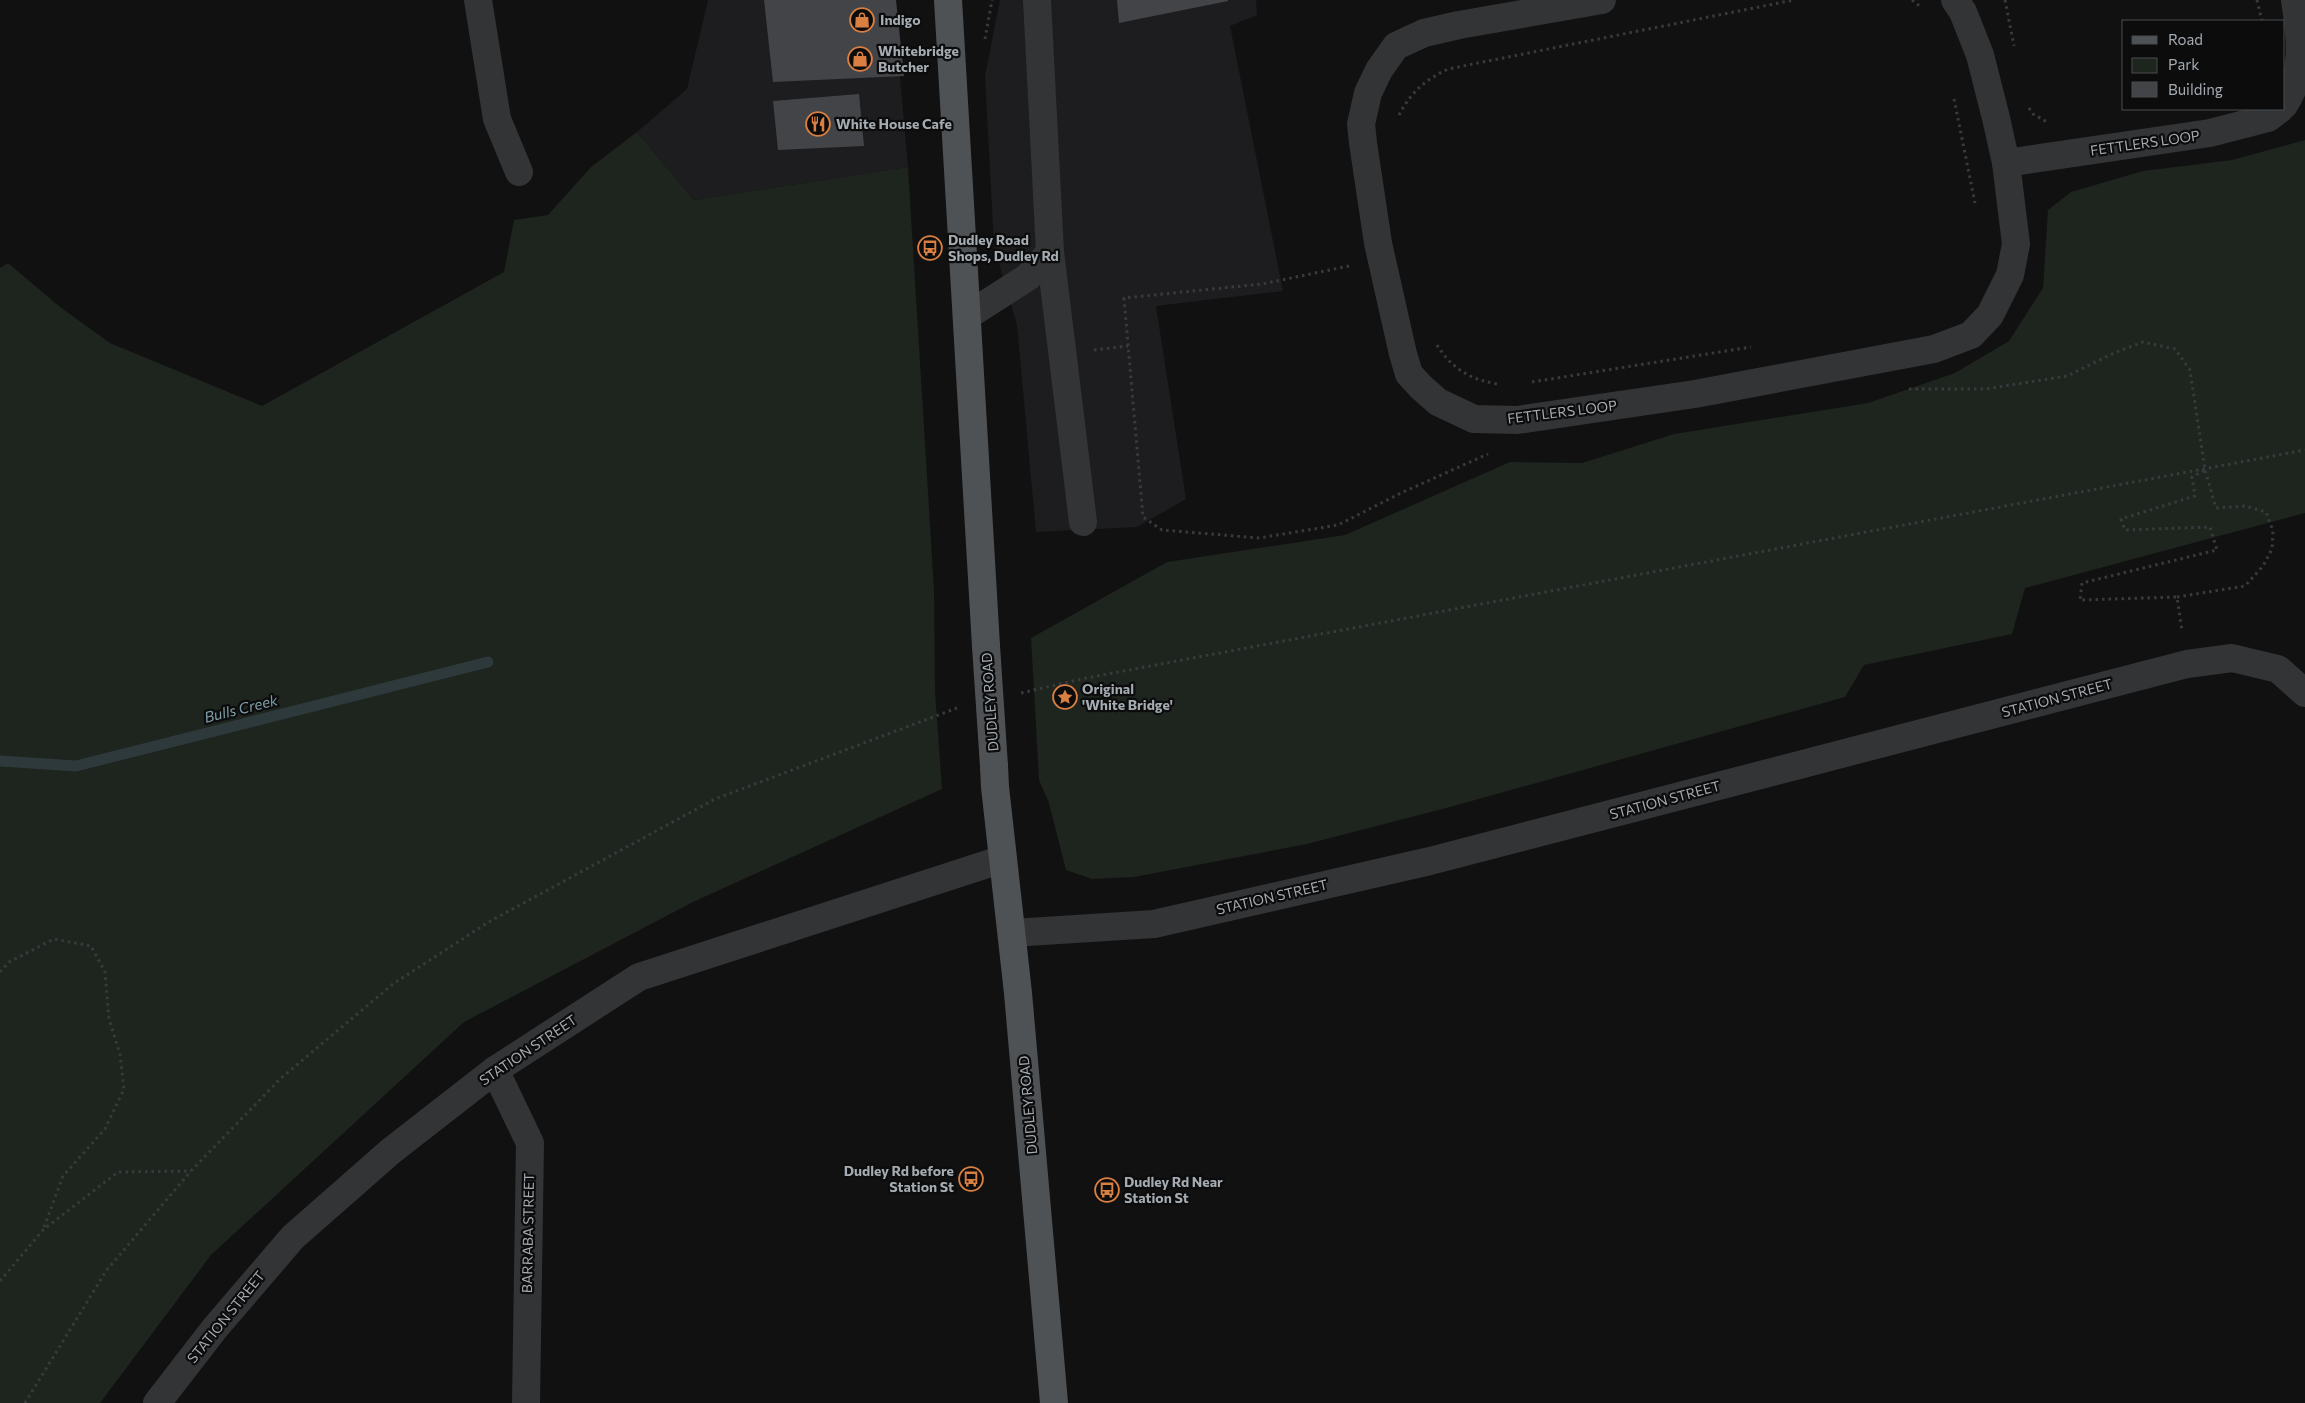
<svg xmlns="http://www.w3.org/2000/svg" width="2305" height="1403" viewBox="0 0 2305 1403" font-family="Commissioner,sans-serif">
<rect width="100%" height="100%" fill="#111112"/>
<!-- built -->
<g fill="#1d1d1f">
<polygon points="708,0 893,0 908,167 694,200 637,132 687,89"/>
<polygon points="1000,0 1256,0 1257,15 1230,26 1283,291 1156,306 1186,499 1137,527 1036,532 1017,325 994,246 985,76"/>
</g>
<!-- green -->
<g fill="#1e241e">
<polygon points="637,132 694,200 908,167 934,590 935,692 942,789 693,902 464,1022 211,1255 100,1403 0,1403 0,268 8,263 60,307 110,343 262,406 504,272 514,220 548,215 591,167"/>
<polygon points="2305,140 2305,513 2025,588 2012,634 1864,665 1845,697 1450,807 1307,844 1134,877 1092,879 1066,870 1049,803 1039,780 1031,638 1167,562 1345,535 1510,462 1582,463 1674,434 1868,403 1955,373 2009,341 2043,288 2048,210 2071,192 2143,171 2232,160"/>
</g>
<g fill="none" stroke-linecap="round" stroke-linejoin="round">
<!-- stream -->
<polyline stroke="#2e393b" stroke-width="11" points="0,761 76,766 488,662"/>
</g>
<!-- building -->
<g fill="#434447">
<polygon points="764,0 896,0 904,76 773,82"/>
<polygon points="1117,0 1228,0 1228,1 1119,23"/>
<polygon points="859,94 864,146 778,150 773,101"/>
</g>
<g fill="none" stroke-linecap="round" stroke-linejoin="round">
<!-- path -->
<g stroke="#383b3d" stroke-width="3" stroke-dasharray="2.5 4" stroke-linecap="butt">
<polyline points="1912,0 1922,8"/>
<polyline points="2005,0 2014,46"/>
<polyline points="2257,0 2262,21"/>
<polyline points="985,39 992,0"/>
<polyline points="1954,99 1975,203"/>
<polyline points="2029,108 2033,114 2047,122"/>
<path d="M1399 115C1411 92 1425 80 1448 69L1794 0"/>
<polyline points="1349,266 1262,284 1124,298 1143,517 1162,530 1259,538 1338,525 1401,493 1488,454"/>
<path d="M1437 345C1452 369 1471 380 1498 384"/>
<polyline points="1094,350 1128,346"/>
<polyline points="1532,382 1751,347"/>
<polyline points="1909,389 1986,389 2067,376 2114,353 2143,342 2175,349 2190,370 2205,470 2192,477 2195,496 2121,519 2125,530 2210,527 2217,550 2082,583 2080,600 2177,597 2182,631"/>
<polyline points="2177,597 2245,586 2263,566 2272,549 2273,531 2266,512 2245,506 2216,508 2205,470"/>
<polyline points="1021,693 1086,678 2305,450"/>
<polyline points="0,972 9,962 54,939 91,946 105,972 109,1019 120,1054 124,1089 105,1129 63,1176 43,1230"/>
<polyline points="0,1281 43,1230 118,1172 191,1171"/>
<polyline points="25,1403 106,1271 191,1171 280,1079 393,984 487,923 715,799 957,708"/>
</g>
<!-- minor -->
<g stroke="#323436" stroke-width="28">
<polyline points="478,0 497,119 519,172"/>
<polyline points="1602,0 1459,25 1424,33 1396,46 1379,70 1368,93 1361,124 1363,143 1378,243 1403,354 1409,374 1421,387 1438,402 1474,419 1517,420 1695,394 1934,349 1971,335 1990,315 2010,275 2016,244 2006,163 1996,118 1980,55 1963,12 1955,0"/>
<path d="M2284 105C2305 73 2301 40 2295 0"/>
<polyline points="2006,163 2210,133 2268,118 2280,109"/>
<polyline points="1050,252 1083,522"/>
<polyline points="967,316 1028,277 1050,252 1037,0"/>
<polyline points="1012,933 1154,924 1430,861 2187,664 2232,658 2278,669 2305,693"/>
<polyline points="495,1070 530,1143 526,1403"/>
<polyline points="157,1403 215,1328 293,1237 391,1151 495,1070 639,977 1003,859"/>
</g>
<!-- major -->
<g stroke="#4f5255" stroke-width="28">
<polyline points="948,0 986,646"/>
<polyline points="994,766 995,787 1018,993 1054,1403"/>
</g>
<!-- major-bridge -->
<polyline stroke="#4f5255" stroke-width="28" points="986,646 994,766"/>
</g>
<!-- icons -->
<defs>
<g id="shop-ring" transform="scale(1.25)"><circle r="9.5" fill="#0c0c0d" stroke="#d97f42" stroke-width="1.5"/><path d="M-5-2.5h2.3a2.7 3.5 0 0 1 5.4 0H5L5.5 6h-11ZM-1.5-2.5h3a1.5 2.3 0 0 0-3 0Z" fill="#d97f42"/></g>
<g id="restaurant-ring" transform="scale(1.25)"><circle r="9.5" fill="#0c0c0d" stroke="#d97f42" stroke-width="1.5"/><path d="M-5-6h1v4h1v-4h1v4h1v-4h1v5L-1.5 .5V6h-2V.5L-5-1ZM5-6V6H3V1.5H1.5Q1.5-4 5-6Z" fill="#d97f42"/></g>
<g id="bus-ring" transform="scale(1.25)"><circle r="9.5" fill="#0c0c0d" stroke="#d97f42" stroke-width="1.5"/><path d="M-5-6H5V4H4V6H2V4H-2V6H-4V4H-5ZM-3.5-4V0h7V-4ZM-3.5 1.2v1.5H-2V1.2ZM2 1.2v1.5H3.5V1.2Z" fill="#d97f42"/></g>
<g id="sight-ring" transform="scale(1.25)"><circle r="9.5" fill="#0c0c0d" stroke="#d97f42" stroke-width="1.5"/><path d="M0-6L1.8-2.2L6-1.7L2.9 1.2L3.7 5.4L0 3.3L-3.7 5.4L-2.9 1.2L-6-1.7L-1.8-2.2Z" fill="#d97f42"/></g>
</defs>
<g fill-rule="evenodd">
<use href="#shop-ring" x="862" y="20"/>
<use href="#shop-ring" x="860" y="59"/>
<use href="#restaurant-ring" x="818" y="124"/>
<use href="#bus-ring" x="930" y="248"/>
<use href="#sight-ring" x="1065" y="697"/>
<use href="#bus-ring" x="971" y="1179"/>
<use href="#bus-ring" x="1107" y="1190"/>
</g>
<g text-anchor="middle" stroke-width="4.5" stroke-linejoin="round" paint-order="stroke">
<!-- poi labels -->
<g font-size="14" font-weight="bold" fill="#a4abb1" stroke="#0c0c0d" text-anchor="start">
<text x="880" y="25">Indigo</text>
<text x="878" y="56">Whitebridge<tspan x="878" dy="16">Butcher</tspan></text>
<text x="836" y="129">White House Cafe</text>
<text x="948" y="245">Dudley Road<tspan x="948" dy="16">Shops, Dudley Rd</tspan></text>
<text x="1082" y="694">Original<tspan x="1082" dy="16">'White Bridge'</tspan></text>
<text x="954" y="1176" text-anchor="end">Dudley Rd before<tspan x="954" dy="16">Station St</tspan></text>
<text x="1124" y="1187">Dudley Rd Near<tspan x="1124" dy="16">Station St</tspan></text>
</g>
<!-- street labels -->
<g font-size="14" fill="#a4abb1" stroke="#0c0c0d">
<text transform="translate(2145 143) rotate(-8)" y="5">FETTLERS LOOP</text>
<text transform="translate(1562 412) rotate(-7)" y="5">FETTLERS LOOP</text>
<text transform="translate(2057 698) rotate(-15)" y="5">STATION STREET</text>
<text transform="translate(990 702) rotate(-94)" y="5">DUDLEY ROAD</text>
<text transform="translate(1665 800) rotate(-15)" y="5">STATION STREET</text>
<text transform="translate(1272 897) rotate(-13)" y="5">STATION STREET</text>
<text transform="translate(528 1050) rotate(-34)" y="5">STATION STREET</text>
<text transform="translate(1028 1105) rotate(-95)" y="5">DUDLEY ROAD</text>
<text transform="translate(528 1233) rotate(-89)" y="5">BARRABA STREET</text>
<text transform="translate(226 1317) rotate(-51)" y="5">STATION STREET</text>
</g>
<!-- water labels -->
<g font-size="15" font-style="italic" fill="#7e9fa8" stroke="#0c0c0d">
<text transform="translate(241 709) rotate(-14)" y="5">Bulls Creek</text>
</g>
</g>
<!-- legend -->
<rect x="2122" y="20" width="162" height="90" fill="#0c0c0d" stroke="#494c4f"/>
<rect x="2132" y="36" width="25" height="8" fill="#4f5255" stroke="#494c4f"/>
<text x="2168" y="45" font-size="15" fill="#a4abb1">Road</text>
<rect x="2132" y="58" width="25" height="15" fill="#1e241e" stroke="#494c4f"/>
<text x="2168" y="70" font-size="15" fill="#a4abb1">Park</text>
<rect x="2132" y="82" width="25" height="15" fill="#434447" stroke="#494c4f"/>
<text x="2168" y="95" font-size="15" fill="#a4abb1">Building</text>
</svg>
